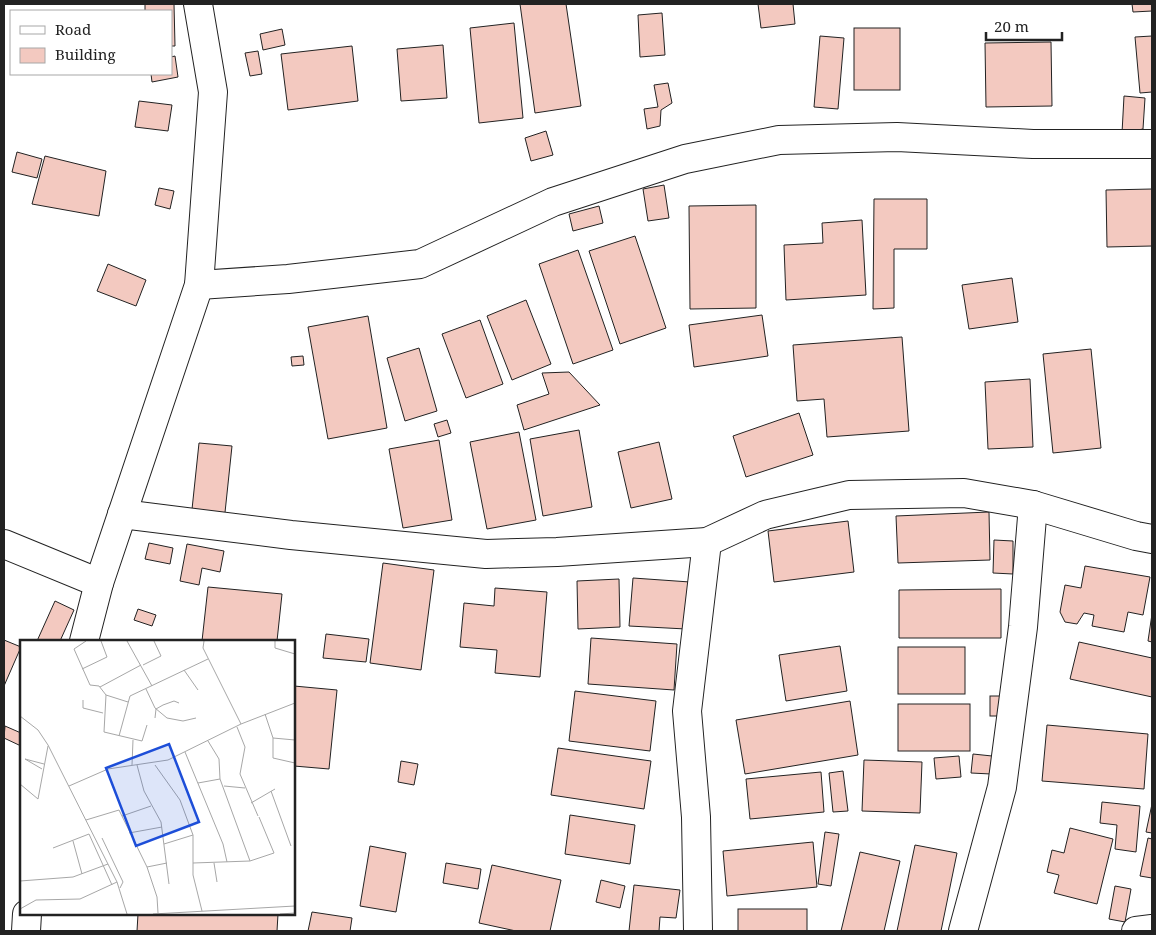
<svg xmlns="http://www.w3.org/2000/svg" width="1156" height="935" viewBox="0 0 1156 935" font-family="'Noto Serif',serif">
<rect width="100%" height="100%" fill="#fff"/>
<!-- building -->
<g fill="#f3c9c0" stroke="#222">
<polygon points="145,4 174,4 175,46 171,46 171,11 145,11"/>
<polygon points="520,4 566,4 581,106 535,113"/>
<polygon points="758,4 793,4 795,24 761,28"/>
<polygon points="1132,4 1152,4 1152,11 1133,12"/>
<polygon points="662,13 665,55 640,57 638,15"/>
<polygon points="514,23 523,118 479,123 470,28"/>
<rect x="854" y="28" width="46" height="62"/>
<polygon points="282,29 285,45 263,50 260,34"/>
<polygon points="820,36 844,38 838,109 814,107"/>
<polygon points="1152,36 1152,92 1140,93 1135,37"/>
<polygon points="1051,42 1052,106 986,107 985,43"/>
<polygon points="443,45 447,98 401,101 397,49"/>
<polygon points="352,46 358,101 288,110 281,54"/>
<polygon points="258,51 262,74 250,76 245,53"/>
<polygon points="175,56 178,77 152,82 151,74 171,74 171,57"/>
<polygon points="668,83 672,103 661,110 660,126 647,129 644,109 658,107 654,85"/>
<polygon points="1124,96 1145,98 1143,129 1122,133"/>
<polygon points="139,101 172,105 168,131 135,127"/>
<polygon points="546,131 553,155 531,161 525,138"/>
<polygon points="17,152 42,159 37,178 12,172"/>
<polygon points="45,156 106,171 99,216 32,204"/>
<polygon points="664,185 669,218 648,221 643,189"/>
<polygon points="159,188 174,191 170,209 155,205"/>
<polygon points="1152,189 1152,246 1107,247 1106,190"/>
<polygon points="874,199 927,199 927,249 894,249 894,308 873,309"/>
<polygon points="756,205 756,308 690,309 689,206"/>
<polygon points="599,206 603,223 573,231 569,214"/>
<polygon points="862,220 866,295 786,300 784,245 823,243 822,223"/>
<polygon points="635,236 666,328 620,344 589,251"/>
<polygon points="578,250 613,350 573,364 539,264"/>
<polygon points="108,264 146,280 136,306 97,291"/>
<polygon points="1012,278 1018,322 969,329 962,285"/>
<polygon points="526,300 551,364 512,380 487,316"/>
<polygon points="762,315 768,356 694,367 689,325"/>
<polygon points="368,316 387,428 328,439 308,327"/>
<polygon points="480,320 503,384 466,398 442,334"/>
<polygon points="902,337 909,431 827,437 824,399 797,401 793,345"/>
<polygon points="419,348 437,411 405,421 387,358"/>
<polygon points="1091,349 1101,448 1053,453 1043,354"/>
<polygon points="303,356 304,365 292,366 291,357"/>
<polygon points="569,372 600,405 524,430 517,405 549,394 542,373"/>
<polygon points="1030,379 1033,447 988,449 985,382"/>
<polygon points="799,413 813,455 746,477 733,436"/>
<polygon points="447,420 451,433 438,437 434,424"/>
<polygon points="579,430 592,507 543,516 530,439"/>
<polygon points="519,432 536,520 487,529 470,442"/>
<polygon points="439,440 452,520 403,528 389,449"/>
<polygon points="659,442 672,499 631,508 618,452"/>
<polygon points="199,443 232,446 224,522 191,519"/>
<polygon points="989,512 990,560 898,563 896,516"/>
<polygon points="848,521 854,572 774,582 768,531"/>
<polygon points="994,540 1013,541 1013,574 993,573"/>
<polygon points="149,543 173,548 170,564 145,559"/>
<polygon points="187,544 224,551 220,572 202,568 199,585 180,581"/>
<polygon points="383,563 434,570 421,670 370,663"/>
<polygon points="1085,566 1150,577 1143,615 1128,612 1124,632 1092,626 1094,615 1084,613 1077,624 1065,622 1060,612 1065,585 1081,588"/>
<polygon points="633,578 690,582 686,629 629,626"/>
<polygon points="619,579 620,627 578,629 577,581"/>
<polygon points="208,587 282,594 277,641 202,641"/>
<polygon points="495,588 547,592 540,677 495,673 497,650 460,647 464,603 494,606"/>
<polygon points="1001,589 1001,638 899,638 899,590"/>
<polygon points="55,601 74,610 60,641 37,641"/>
<polygon points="138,609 156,615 152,626 134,620"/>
<polygon points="1152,614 1152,642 1148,641"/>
<polygon points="326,634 369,639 366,662 323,658"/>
<polygon points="591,638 677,644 674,690 588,684"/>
<polygon points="4,640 21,647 4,686"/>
<polygon points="1079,642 1152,658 1152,697 1070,679"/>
<polygon points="840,646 847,691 786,701 779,655"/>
<rect x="898" y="647" width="67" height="47"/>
<polygon points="294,686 337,690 329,769 294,766"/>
<polygon points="575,691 656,701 650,751 569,741"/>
<rect x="990" y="696" width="15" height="20"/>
<polygon points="850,701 858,755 745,774 736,720"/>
<rect x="898" y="704" width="72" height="47"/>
<polygon points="1047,725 1148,734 1144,789 1042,781"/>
<polygon points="5,726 21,733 21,746 4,738"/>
<polygon points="558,748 651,761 644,809 551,795"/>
<polygon points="973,754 992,756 991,774 971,773"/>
<polygon points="959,756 961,777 936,779 934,758"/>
<polygon points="864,760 922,762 920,813 862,811"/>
<polygon points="401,761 418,764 414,785 398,782"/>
<polygon points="843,771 848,811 833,812 829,773"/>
<polygon points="821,772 824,812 750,819 746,779"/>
<polygon points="1102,802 1140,806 1136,852 1115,849 1117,825 1100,823"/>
<polygon points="1152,804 1152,833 1146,832"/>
<polygon points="570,815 635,825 630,864 565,854"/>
<polygon points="1070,828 1113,839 1097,904 1054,893 1059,875 1047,872 1052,850 1064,853"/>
<polygon points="825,832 839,834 831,886 818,884"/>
<polygon points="1148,838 1152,839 1152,878 1140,876"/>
<polygon points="813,842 817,887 727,896 723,851"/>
<polygon points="915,845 957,853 941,931 897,931"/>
<polygon points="370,846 406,853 396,912 360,906"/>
<polygon points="860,852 900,861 884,931 841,931"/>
<polygon points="446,863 481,869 478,889 443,883"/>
<polygon points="492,865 561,880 550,931 516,931 479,923"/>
<polygon points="601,880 625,886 620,908 596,902"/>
<polygon points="634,885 680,890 676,918 660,917 659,931 629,931"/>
<polygon points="1115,886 1131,889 1125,922 1109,919"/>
<rect x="738" y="909" width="69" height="22"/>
<polygon points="312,912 352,918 350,931 308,931"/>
<polygon points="138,914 278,914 277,931 137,931"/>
</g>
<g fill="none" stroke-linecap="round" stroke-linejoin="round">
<!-- minor casing -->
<g stroke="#222" stroke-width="30">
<g id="minor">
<polyline points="199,285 288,279 420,264 553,202 685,159 779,140 897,137 1033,144 1152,144"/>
<polyline points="122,514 291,535 486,554 557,552 707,542 765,515 849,495 964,493 1033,505 1136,536 1152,539"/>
<polyline points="4,544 99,583"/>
<polyline points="84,641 99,583 199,285 213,92 198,4"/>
<polyline points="26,931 27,914"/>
<polyline points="698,931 696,817 687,711 707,542"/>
<polyline points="963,931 1002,787 1023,627 1033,505"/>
<polyline points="1136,931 1152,929"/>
</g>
</g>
<!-- minor -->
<use href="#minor" stroke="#fff" stroke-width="28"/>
</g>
<!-- overview -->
<g transform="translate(20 640)">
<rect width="275" height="275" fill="#fff"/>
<path fill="none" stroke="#a7a7a7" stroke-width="1" d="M66 1 54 9 70 45 79 46 86 55 108 62M107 1 132 46M184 1 183 8 221 84M255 1V8L275 14M123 25 141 16 134 1M62 29 87 17 81 1M164 30 178 50M80 47 121 25M126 49 135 68 147 78 163 81 176 78M86 55 84 92 122 101 127 85M63 60V68L83 73M245 74 253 98V118L275 123M0 76 18 90 28 105 97 242 107 274M135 78 136 69 143 65 154 61 159 63M217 87 225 107 220 134 238 176M99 96 110 56 188 19M253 98 275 100M188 101 199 119 200 139 230 221M165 112 203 204 207 222M5 119 22 129M5 119 24 124M112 125 113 100M117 125 124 151 141 182 149 244M135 125 160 160 173 195V235L182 271M178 143 200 139M0 144 18 159 28 106M49 146 88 129 148 120 221 84 275 63M204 146 225 148M251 151 271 206M231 163 255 149M102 176 131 166M66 180 99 170 127 227 137 257 138 273M109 193 142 187M69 194 92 245M82 198 103 242 100 248M53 201 62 234M144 204 173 195M33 208 69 194M173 223 230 221 254 213 239 177M194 223 197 242M127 227 147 223M0 241 53 237 88 224M0 269 16 260 60 259 97 242M133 274 275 266M260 274 275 273"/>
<path fill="#1d4ed8" fill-opacity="0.15" stroke="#1d4ed8" stroke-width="2.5" d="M149 104 179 182 116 206 86 128Z"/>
<rect width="275" height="275" fill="none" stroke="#222" stroke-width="2.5"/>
</g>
<!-- border -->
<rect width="1156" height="935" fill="none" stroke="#222222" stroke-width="10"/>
<!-- legend -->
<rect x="10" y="10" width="162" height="65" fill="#ffffff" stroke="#a7a7a7"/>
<rect x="20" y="26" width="25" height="8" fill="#ffffff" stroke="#a7a7a7"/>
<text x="55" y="35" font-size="15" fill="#222222">Road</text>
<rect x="20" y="48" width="25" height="15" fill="#f3c9c0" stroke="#a7a7a7"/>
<text x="55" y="60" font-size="15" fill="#222222">Building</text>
<!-- scale -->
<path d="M986 32v8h76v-8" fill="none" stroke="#222222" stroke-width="2.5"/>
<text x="994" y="32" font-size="15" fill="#222222" stroke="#ffffff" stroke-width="4" paint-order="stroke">20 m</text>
</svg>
